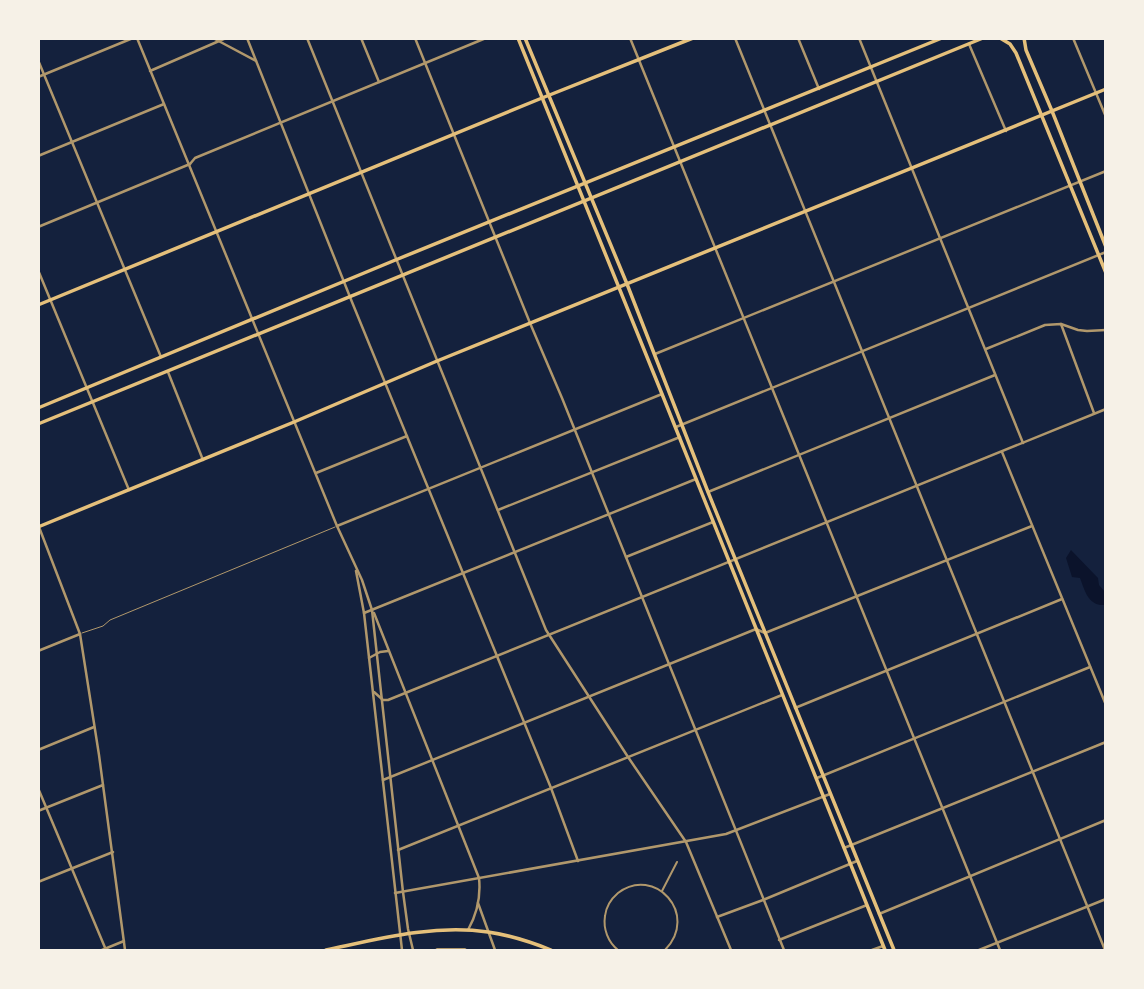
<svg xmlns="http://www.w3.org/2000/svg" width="1144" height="989" viewBox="0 0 1144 989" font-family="Commissioner,sans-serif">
<rect width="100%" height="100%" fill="#14213d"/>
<!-- water -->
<path fill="#0b132b" d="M1071 550 1098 578 1099 585 1105 592V605C1088 606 1085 591 1080 578L1072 577 1066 558Z"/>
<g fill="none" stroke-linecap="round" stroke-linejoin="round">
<!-- service -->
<polyline stroke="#b1986c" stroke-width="1" points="82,633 103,626 110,620 335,527"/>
<!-- pedestrian -->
<g stroke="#b1986c" stroke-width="2">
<polyline points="662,891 677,862"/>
<path d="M618 950C608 942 603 929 605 916 606 907 611 899 618 893 654 865 700 914 665 950"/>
</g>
<!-- minor -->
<g stroke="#b1986c" stroke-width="2.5">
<polyline points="213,38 256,61"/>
<polyline points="247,38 352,302 551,788 578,861"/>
<polyline points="361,38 379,82"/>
<polyline points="630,38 1000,950"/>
<polyline points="735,38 1105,950"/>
<polyline points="798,38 819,89"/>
<polyline points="859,38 1023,443"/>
<polyline points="969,44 1006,131"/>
<polyline points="38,60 161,357"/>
<polyline points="150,71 226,38"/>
<polyline points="38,77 133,38"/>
<polyline points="38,156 164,104"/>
<polyline points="38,227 190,164"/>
<polyline points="1061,324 1094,413"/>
<polyline points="986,349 1045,325 1061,324 1078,330 1087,331 1106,330"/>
<polyline points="655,354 1106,171"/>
<polyline points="168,372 203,460"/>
<polyline points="676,427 1106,252"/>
<polyline points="1002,452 1106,705"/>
<polyline points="316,473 407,436"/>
<polyline points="708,492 995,375"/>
<polyline points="498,510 680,437"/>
<polyline points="337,526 662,394"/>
<polyline points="39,527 80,634 99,755 125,950"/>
<polyline points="626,557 713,522"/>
<polyline points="364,613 696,479"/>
<path d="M374 613 479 878C481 897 477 914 468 930"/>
<polyline points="38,651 80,634"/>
<polyline points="374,692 383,700 388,700 1106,409"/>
<polyline points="795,708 1062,599"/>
<polyline points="38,750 94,727"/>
<polyline points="817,778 1090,667"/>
<polyline points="383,780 756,629 765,633 1032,526"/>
<polyline points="38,811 103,785"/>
<polyline points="844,848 1106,742"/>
<polyline points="398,850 782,695"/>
<polyline points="38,882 113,852"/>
<polyline points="395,893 726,834 830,794"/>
<polyline points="478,903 495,950"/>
<polyline points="879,914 1106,820"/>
<polyline points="717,917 763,900 857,861"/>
<polyline points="779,940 867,905"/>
<polyline points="102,950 124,941"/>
<polyline points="872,950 883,946"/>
<polyline points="979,950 1106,899"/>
</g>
<!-- tertiary -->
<g stroke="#b1986c" stroke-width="2.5">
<polyline points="137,38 337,526 362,580 372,610 403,892 408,929 413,950"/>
<polyline points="307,38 546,630 628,757 686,842 731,950"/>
<polyline points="415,38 530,323 562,398 784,950"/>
<polyline points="1073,38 1106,117"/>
<polyline points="190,164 195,158 486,38"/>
<polyline points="38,270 129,490"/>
<polyline points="356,571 364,613 402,950"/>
<polyline points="369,658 380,652 388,651"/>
<polyline points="38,788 106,950"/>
</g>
<!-- secondary -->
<g stroke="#e5c07b" stroke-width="3.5">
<polyline points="518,38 662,394 885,950"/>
<polyline points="525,38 627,284 708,492 894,950"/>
<polyline points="1000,38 1010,44 1016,53 1106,273"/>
<polyline points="1024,38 1026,50 1052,111 1106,247"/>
<polyline points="38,305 542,98 693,38"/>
<polyline points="38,408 393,261 942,38"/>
<polyline points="38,424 983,38"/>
<polyline points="38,527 294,422 437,361 1106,89"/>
<path d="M326 950C378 939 433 924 488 932 509 935 531 942 551 950"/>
<polyline points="437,950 465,950"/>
</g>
</g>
<!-- border -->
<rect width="1144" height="989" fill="none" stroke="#f6f1e7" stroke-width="80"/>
</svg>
